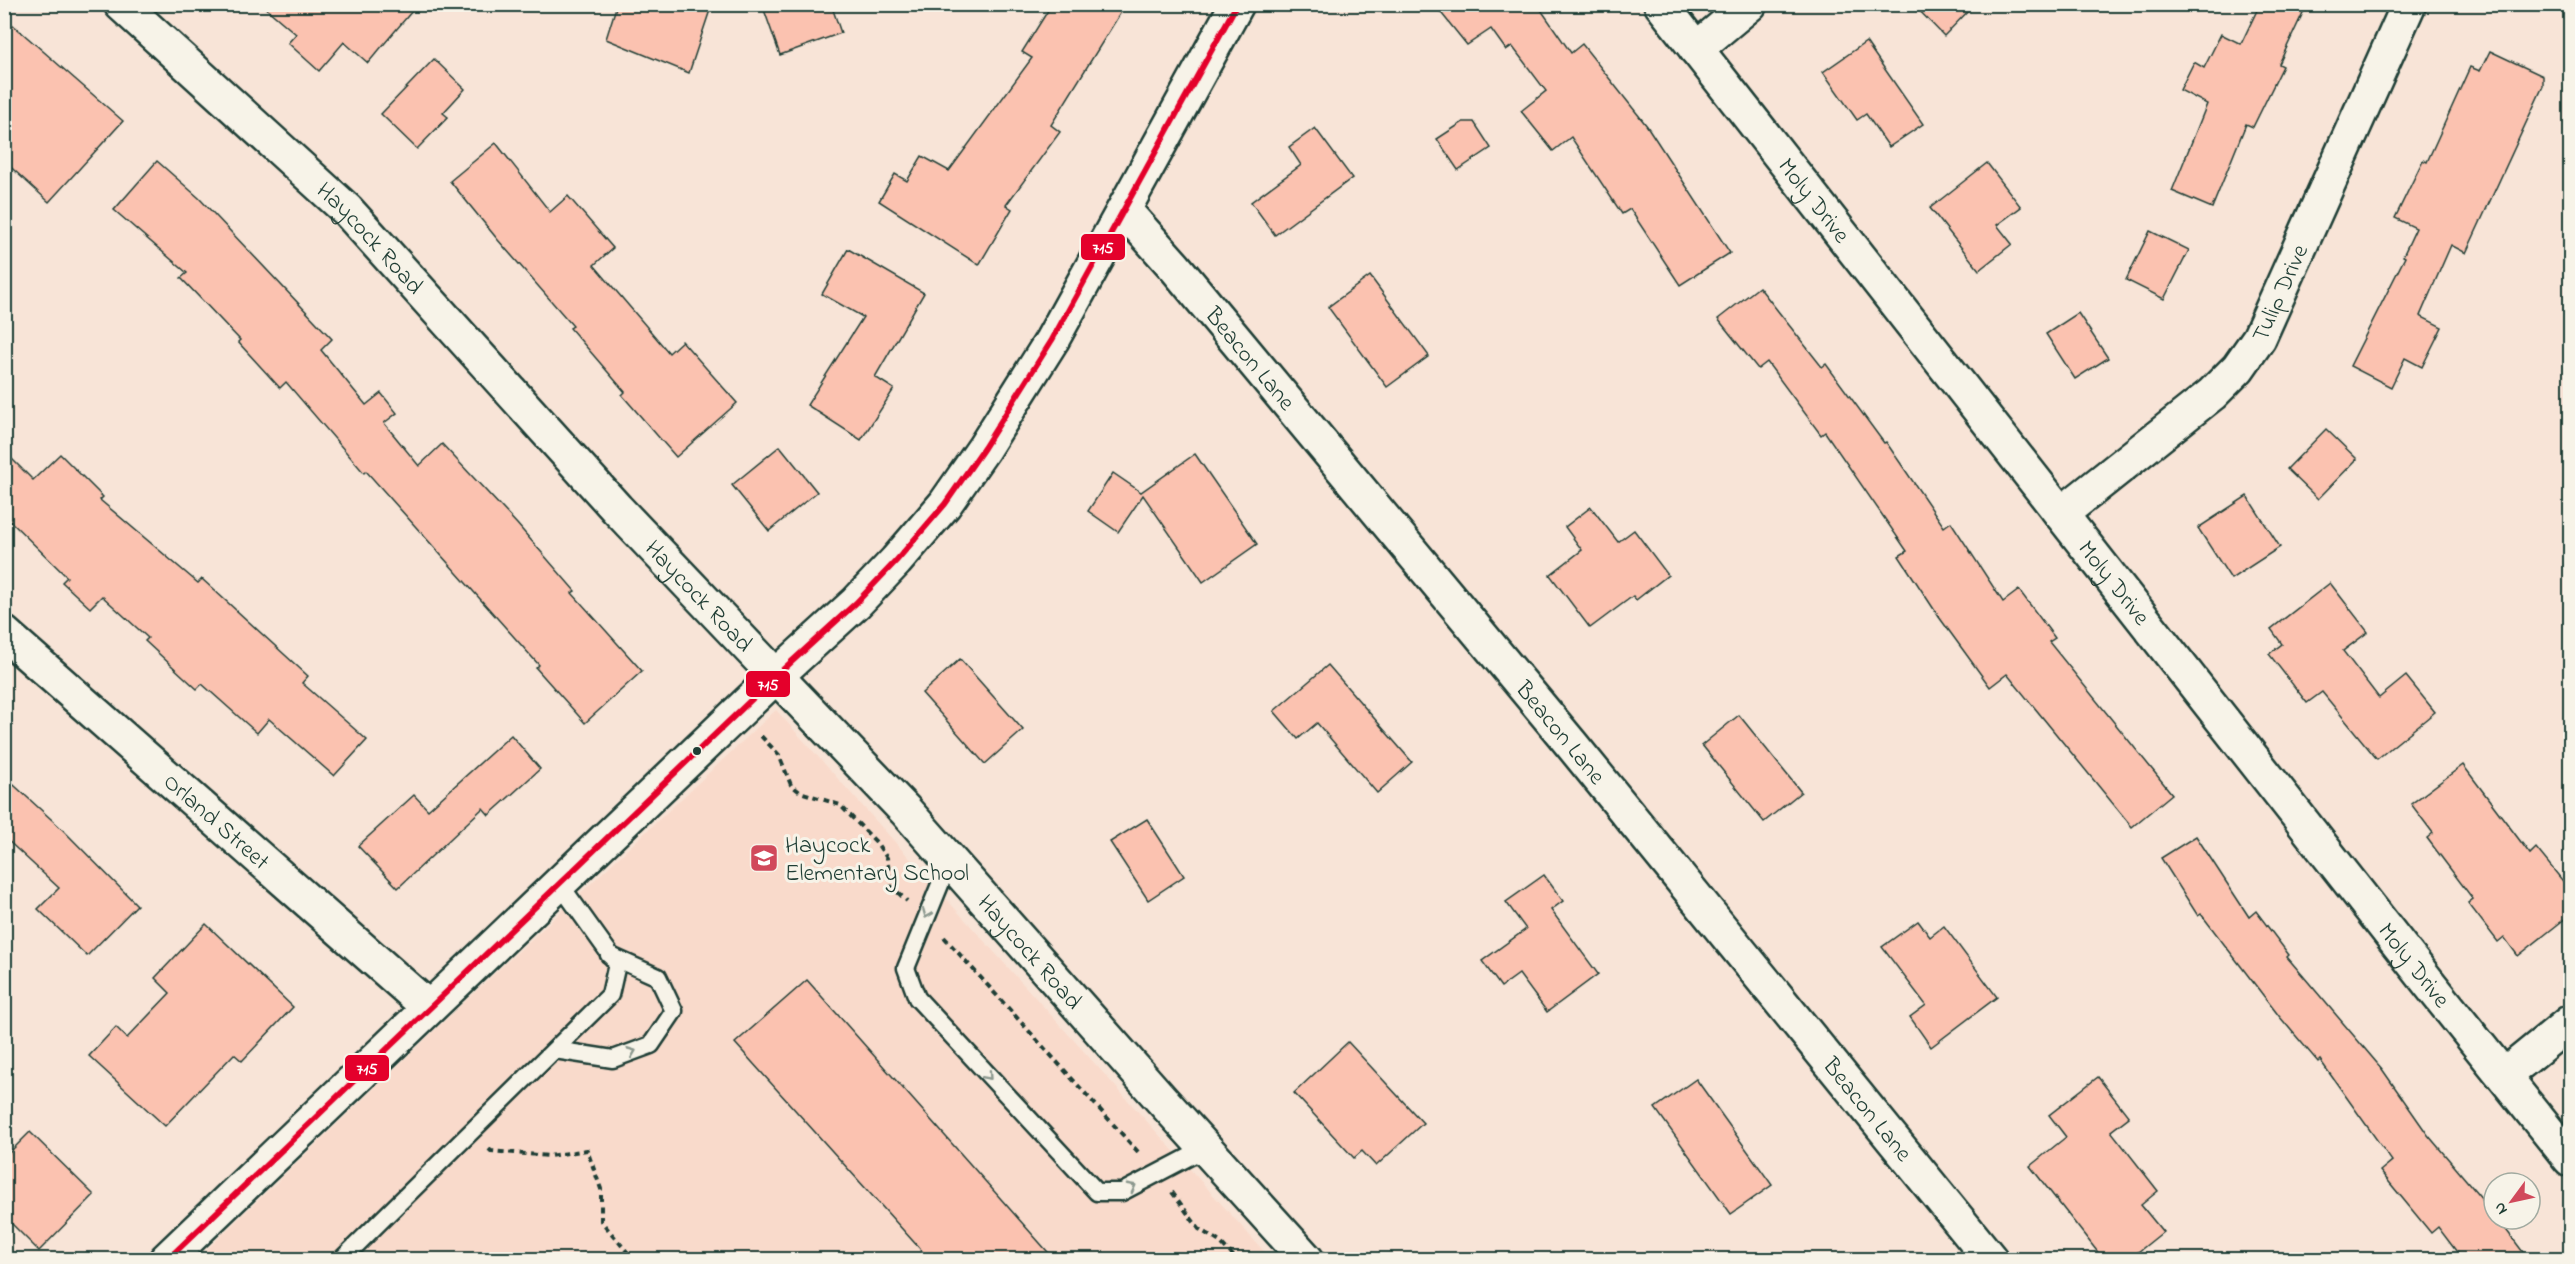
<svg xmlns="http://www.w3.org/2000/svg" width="2575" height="1264" viewBox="0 0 2575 1264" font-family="'Indie Flower',sans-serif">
<rect width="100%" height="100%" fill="#f8e4d7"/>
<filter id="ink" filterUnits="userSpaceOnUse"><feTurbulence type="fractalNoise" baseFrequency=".0167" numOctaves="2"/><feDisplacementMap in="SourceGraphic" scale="12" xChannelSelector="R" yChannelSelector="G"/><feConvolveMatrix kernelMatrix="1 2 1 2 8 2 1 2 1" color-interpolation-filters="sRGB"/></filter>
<g filter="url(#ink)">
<!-- built -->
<polygon fill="#f9dacb" points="776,710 1271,1259 196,1260 459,1007"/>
<!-- building -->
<g fill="#fbc2b0" stroke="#1f3d34" stroke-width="1.5">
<polygon points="261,4 418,4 368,63 344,42 319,71 288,43 296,34"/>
<polygon points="617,4 712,4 689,73 606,39"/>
<polygon points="762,4 831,4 841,33 780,55"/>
<polygon points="1052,4 1126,4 1051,125 1060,132 1006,205 1012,209 979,265 879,201 895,174 907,181 922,156 949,171 1032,58 1022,52"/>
<polygon points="1434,4 1537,4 1571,53 1582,44 1647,126 1730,253 1680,285 1630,209 1622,214 1571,137 1553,151 1521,111 1546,91 1512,46 1506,50 1491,29 1467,45"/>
<polygon points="1913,4 1975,4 1944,36"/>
<polygon points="2260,4 2307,4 2279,64 2283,66 2253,127 2246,124 2212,208 2172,191 2207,104 2180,90 2194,62 2204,68 2221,34 2241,44"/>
<polygon points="4,17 123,121 49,202 4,161"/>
<polygon points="1866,42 1923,124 1889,147 1866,114 1857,120 1823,72"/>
<polygon points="2490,51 2543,76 2543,86 2466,253 2451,245 2420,316 2442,327 2422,367 2405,358 2391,387 2350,366 2405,257 2403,256 2416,228 2395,218 2423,160 2427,162 2470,67 2480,71"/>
<polygon points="434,59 465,89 443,113 448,117 417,149 381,114"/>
<polygon points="1463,122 1474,122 1491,148 1458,170 1437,139"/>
<polygon points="1315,128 1352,178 1275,235 1251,202 1301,165 1289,147"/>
<polygon points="496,143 550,212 568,196 613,248 594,265 669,353 682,341 737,403 676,457 622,395 625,392 570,328 573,326 498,240 450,181"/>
<polygon points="157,161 199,198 332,339 321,350 366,405 381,393 397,413 384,423 419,466 442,444 517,524 575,591 572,593 642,671 585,723 536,668 539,665 366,471 364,473 286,382 280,388 238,342 240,340 181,278 187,273 114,210"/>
<polygon points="1987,163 2021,207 1997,225 2012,244 1979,270 1930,208"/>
<polygon points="2150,231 2189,250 2164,299 2126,280"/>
<polygon points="848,249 924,293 875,377 894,389 861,440 807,405 863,317 822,294"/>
<polygon points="1370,276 1429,356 1387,387 1328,307"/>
<polygon points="1759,287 1822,367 1826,364 1884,443 1886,442 1944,527 1951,522 2003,602 2019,590 2055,638 2049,642 2172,794 2132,827 2007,674 1990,687 1939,617 1899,556 1907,551 1825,432 1821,435 1767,362 1758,369 1718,319"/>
<polygon points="2078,313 2108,358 2075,379 2046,334"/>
<polygon points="2326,429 2357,459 2318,499 2287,469"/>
<polygon points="780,446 817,492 769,531 732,485"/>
<polygon points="4,451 33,480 60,454 103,497 100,500 198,583 202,579 308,676 302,683 367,740 334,776 269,719 257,733 202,684 197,689 145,641 148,638 102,596 90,608 62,582 67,577 4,515"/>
<polygon points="1195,454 1257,544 1203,582 1143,495 1118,532 1088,511 1113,473 1141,492"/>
<polygon points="2247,496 2280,547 2231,579 2198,528"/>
<polygon points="1591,507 1618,542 1634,530 1668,575 1636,600 1633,596 1590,628 1550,575 1582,550 1565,527"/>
<polygon points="2330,583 2368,632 2343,651 2379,698 2406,676 2435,712 2377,759 2322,692 2307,703 2269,654 2282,644 2271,629"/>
<polygon points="960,659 1023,730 985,764 922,693"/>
<polygon points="1328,665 1412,762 1377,793 1317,723 1298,739 1274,711"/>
<polygon points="1739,715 1801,792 1764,822 1702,745"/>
<polygon points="511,735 540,769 489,815 483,808 398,888 358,846 414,795 428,810"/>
<polygon points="2463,765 2530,854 2536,848 2571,891 2571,914 2518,956 2504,937 2498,942 2468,903 2473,899 2427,838 2433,833 2411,804"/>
<polygon points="4,776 63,830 137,905 87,956 38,909 59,888 4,837"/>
<polygon points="1147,819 1184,876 1148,900 1110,842"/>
<polygon points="2196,836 2249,917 2256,911 2289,955 2287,957 2382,1069 2428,1135 2494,1213 2494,1219 2498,1219 2529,1260 2463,1260 2438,1227 2431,1233 2380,1171 2392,1161 2320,1060 2318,1062 2279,1016 2201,914 2198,916 2161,858"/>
<polygon points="1544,875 1563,901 1551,910 1598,974 1547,1012 1519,974 1501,987 1482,961 1526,929 1506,902"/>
<polygon points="1918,921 1930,937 1944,926 1997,997 1931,1047 1910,1017 1926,1005 1882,947"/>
<polygon points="206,924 293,1007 242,1061 234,1054 165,1126 89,1056 116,1027 127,1038 170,993 155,978"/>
<polygon points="807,980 1055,1260 930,1260 735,1043"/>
<polygon points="1348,1042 1423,1123 1376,1166 1362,1151 1354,1158 1294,1093"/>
<polygon points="2098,1077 2129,1117 2111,1131 2158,1191 2141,1205 2163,1232 2128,1260 2104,1260 2030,1166 2066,1137 2049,1115"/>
<polygon points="1696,1079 1772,1185 1731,1214 1655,1108"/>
<polygon points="30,1132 94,1195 39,1251 4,1216 4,1158"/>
</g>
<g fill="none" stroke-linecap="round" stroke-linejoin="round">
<!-- service casing -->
<g stroke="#1f3d34" stroke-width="21">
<g id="service">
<polyline points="950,860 906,968 917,998 1097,1192 1122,1192 1206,1148"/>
<polyline points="555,1050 613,1059 651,1045 674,1011 658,977 609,955"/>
<polyline points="341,1260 610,995 617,964 559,883"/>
</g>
</g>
<!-- minor casing -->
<g stroke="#1f3d34" stroke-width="38">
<g id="minor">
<path id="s1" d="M121 4 347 210 617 509 776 676"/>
<path id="s2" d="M1661 4 2432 987 2570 1159"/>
<polyline points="1696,49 1750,4"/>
<path id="s3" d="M1124 210 1175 267 1572 745 1991 1260"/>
<path id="s4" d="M2061 514 2212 394 2238 368 2259 338 2409 4"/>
<path id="s5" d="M4 633 428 1007"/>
<polyline points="2505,1075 2570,1022"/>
</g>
</g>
<!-- secondary casing -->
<g stroke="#1f3d34" stroke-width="38">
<g id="secondary">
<path id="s6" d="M776 676 905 810 1161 1099 1307 1260"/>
<polyline points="166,1260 776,676 856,603 896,561 945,504 984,448 1052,340 1237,4"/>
</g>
</g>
<!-- path -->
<g stroke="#1f3d34" stroke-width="4" stroke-dasharray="6 4.5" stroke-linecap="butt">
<polyline points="761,736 779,755 791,785 800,792 840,805 876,842 887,858 891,886 907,901"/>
<polyline points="944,937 1140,1154"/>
<polyline points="489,1149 491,1151 549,1156 587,1150 601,1189 601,1221 634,1260"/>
<polyline points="1172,1192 1199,1229 1220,1242 1237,1260"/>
</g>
<!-- service -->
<use href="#service" stroke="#f7f3e8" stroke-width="16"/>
<!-- minor -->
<use href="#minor" stroke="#f7f3e8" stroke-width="33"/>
<!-- secondary -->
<use href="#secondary" stroke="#f7f3e8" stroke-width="33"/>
<!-- bus-1 casing -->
<g stroke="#f7f3e8" stroke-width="10">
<polyline id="bus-1" points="167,1260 776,676 856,603 896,561 945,504 984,448 1052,340 1237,4"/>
</g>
<!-- bus-1 -->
<use href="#bus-1" stroke="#e4002b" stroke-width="6"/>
</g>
<!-- one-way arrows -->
<defs><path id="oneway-chevron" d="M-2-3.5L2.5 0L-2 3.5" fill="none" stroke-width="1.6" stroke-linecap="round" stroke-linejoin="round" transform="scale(1.5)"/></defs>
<g stroke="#8b988e">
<use href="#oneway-chevron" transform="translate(927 914) rotate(112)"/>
<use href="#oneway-chevron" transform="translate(632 1052) rotate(-22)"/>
<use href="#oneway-chevron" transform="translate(988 1076) rotate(48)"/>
<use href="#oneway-chevron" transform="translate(1132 1187) rotate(-28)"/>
</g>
</g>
<!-- icons -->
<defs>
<g id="school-square" transform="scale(1.5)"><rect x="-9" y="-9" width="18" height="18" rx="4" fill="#d1495b" stroke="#f7f3e8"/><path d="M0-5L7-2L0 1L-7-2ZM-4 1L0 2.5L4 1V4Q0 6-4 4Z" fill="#fff"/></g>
</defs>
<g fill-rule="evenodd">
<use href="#school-square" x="764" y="858"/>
</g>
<!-- markers -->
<circle fill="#1f3d34" stroke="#f7f3e8" stroke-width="2" cx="697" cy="751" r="5"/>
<g text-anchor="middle" stroke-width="6" stroke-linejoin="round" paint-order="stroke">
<!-- street labels -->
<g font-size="24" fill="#1f3d34" stroke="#f7f3e8">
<text dy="8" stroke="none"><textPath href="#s2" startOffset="249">Moly Drive</textPath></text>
<text dy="8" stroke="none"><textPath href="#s1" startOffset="342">Haycock Road</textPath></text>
<text dy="8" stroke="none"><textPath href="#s4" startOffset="316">Tulip Drive</textPath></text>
<text dy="8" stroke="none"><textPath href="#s3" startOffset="195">Beacon Lane</textPath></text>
<text dy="8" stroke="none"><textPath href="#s2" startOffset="735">Moly Drive</textPath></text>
<text dy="8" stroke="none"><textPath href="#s1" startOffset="828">Haycock Road</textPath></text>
<text dy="8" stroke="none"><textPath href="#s3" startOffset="681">Beacon Lane</textPath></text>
<text dy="8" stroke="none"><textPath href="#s5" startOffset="284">Orland Street</textPath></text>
<text dy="8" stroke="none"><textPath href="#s6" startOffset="375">Haycock Road</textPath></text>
<text dy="8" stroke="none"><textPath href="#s2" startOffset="1221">Moly Drive</textPath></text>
<text dy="8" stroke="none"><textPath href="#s3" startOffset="1167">Beacon Lane</textPath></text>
</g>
<!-- poi labels -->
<g font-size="24" fill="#1f3d34" stroke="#f7f3e8" text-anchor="start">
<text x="785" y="852">Haycock<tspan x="785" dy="28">Elementary School</tspan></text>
</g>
</g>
<g stroke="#f7f3e8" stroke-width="2">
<rect x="1080" y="233" width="46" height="28" rx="6" fill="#e4002b"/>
<rect x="745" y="670" width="46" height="28" rx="6" fill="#e4002b"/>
<rect x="344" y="1054" width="46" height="28" rx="6" fill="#e4002b"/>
</g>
<g font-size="16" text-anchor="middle" font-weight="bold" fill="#fff">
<text x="1103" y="253">715</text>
<text x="768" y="690">715</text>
<text x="367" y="1074">715</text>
</g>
<!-- margin -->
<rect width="2575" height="1264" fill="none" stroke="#f7f3e8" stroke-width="24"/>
<rect x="12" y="12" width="2551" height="1240" fill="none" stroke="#1f3d34" stroke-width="2" filter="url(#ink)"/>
<!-- north arrow -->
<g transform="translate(2512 1201) rotate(237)"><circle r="28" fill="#f7f3e8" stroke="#a1aaa0" stroke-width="1.5"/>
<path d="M0-4.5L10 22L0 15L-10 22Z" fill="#d1495b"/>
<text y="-9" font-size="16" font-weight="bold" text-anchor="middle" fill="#1f3d34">N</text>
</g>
</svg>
